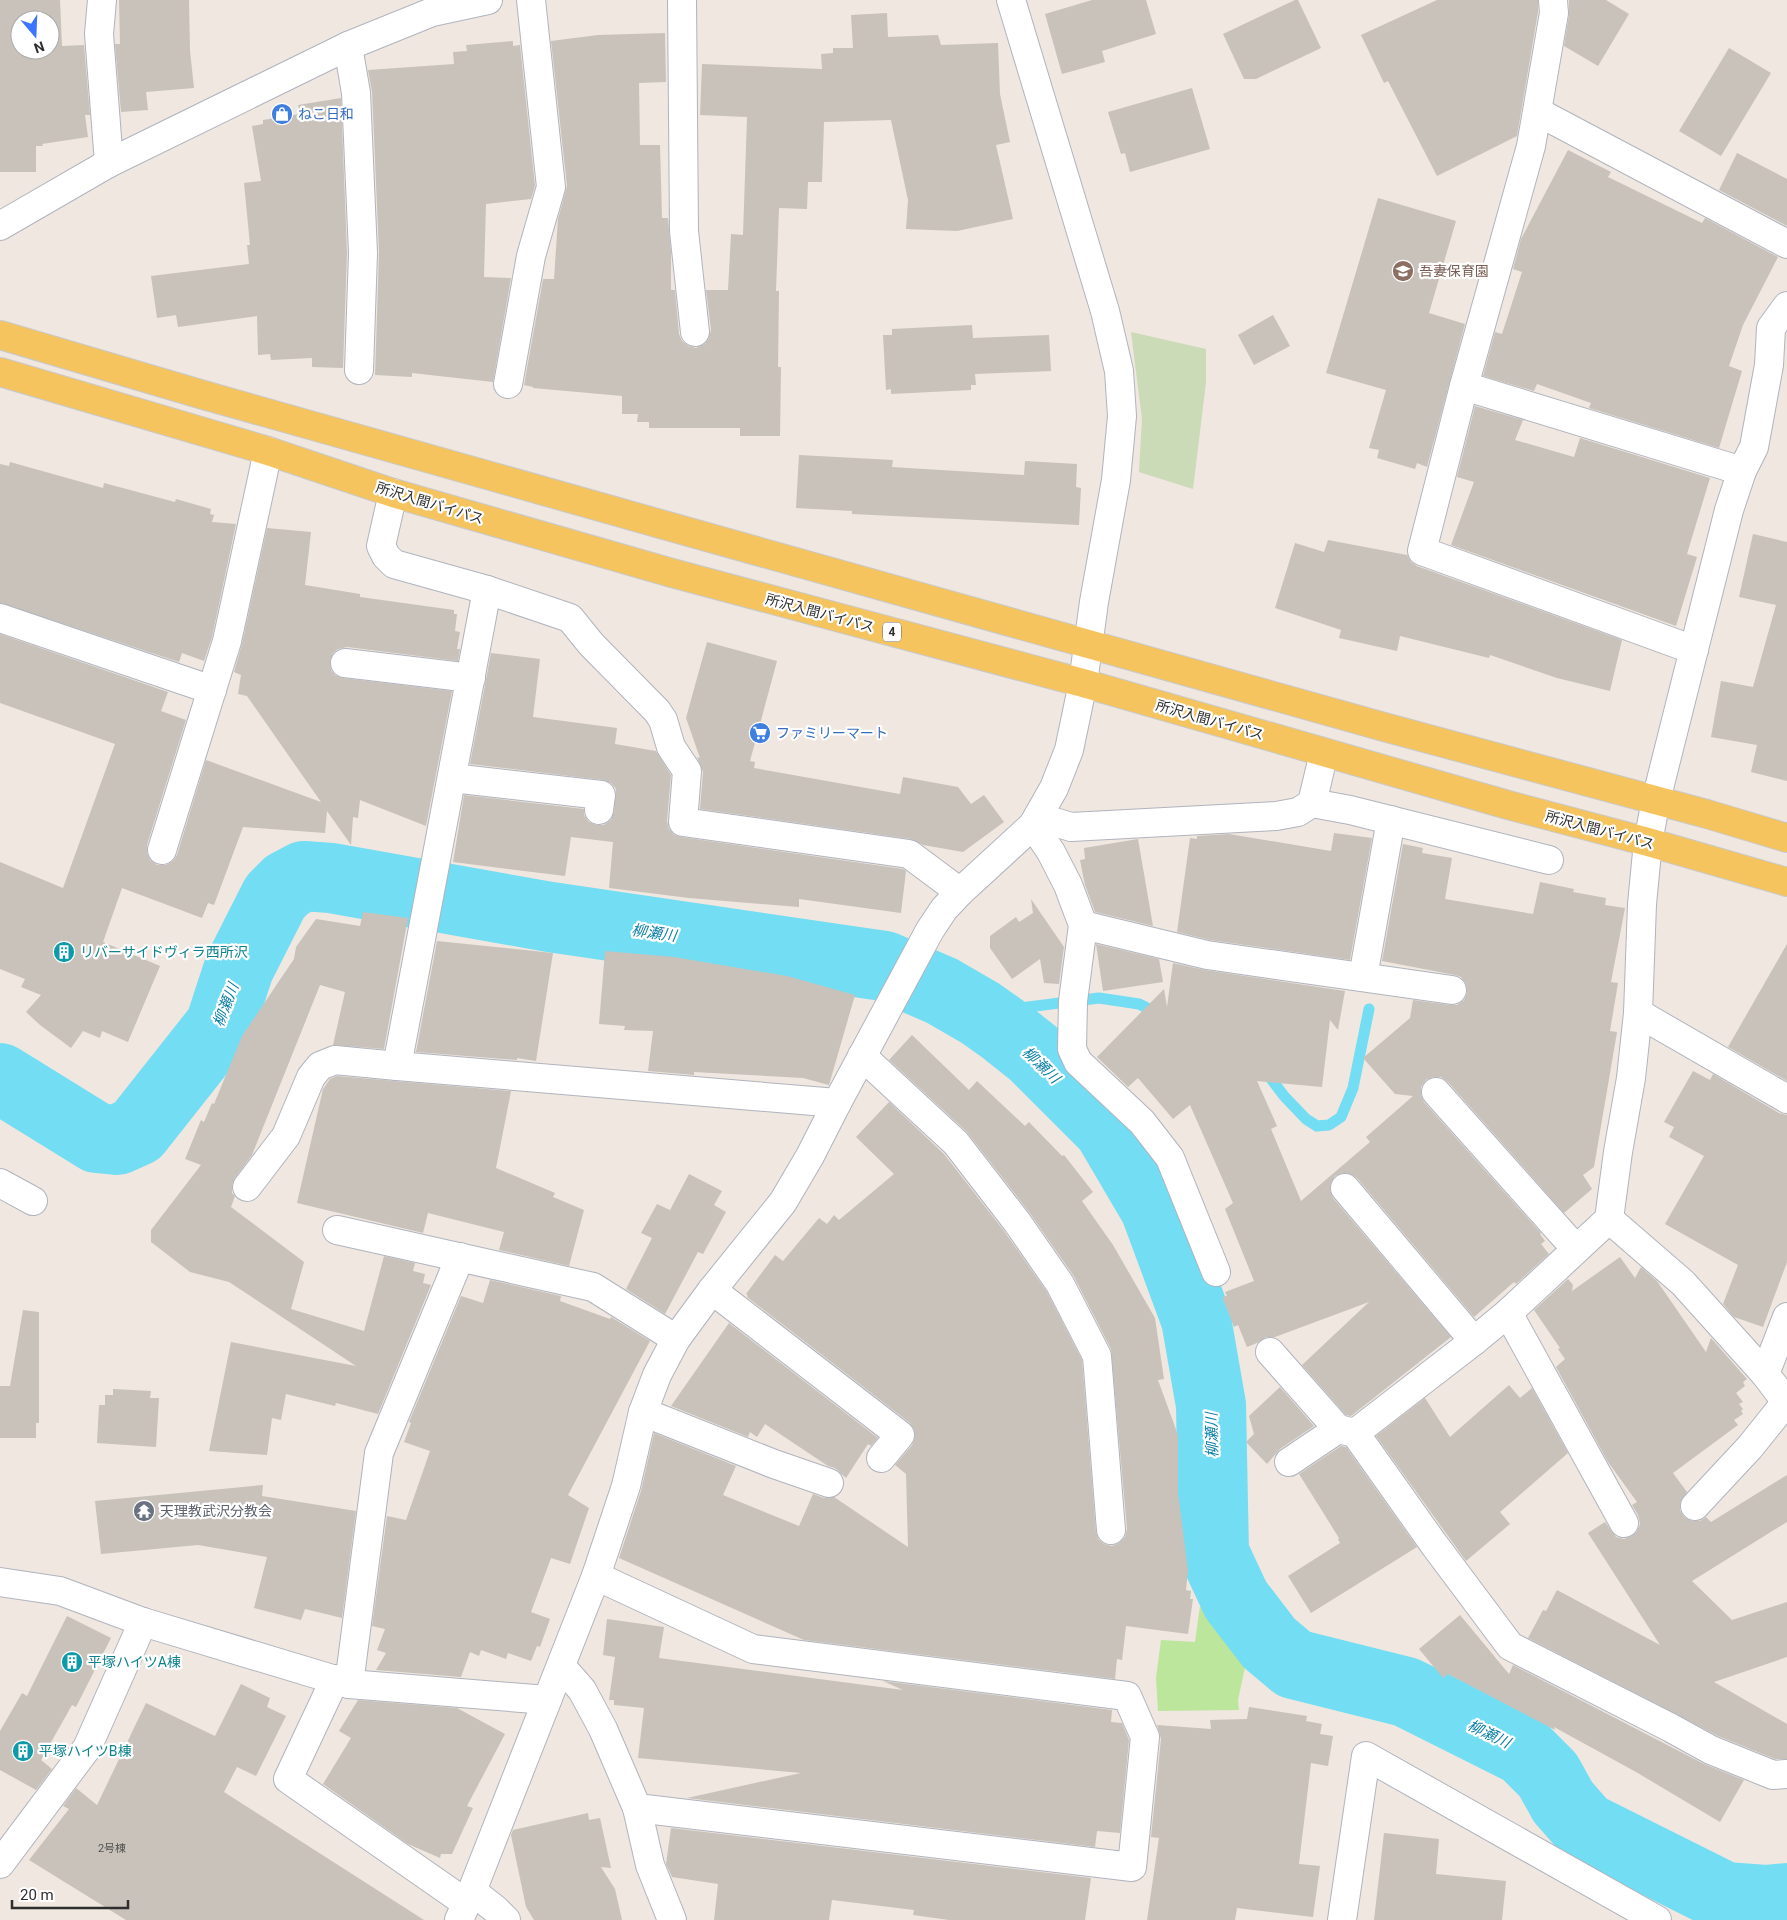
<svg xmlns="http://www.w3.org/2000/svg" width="1787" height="1920" viewBox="0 0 1787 1920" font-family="Roboto,'Noto Sans JP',sans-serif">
<rect width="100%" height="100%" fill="#efe7e0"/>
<!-- green -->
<polygon fill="#bce69c" points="1200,1606 1245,1667 1238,1700 1239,1710 1158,1711 1156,1678 1161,1640 1195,1642"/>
<!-- cemetery -->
<polygon fill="#cbdab7" points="1131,332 1206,349 1206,382 1193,489 1139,472 1142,419"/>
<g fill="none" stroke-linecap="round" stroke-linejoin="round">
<!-- stream -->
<g stroke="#72ddf3" stroke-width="11">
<polyline points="980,1013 1099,998 1139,1004 1159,1014"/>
<polyline points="1266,1072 1284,1096 1306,1119 1317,1126 1329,1125 1341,1117 1353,1088 1369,1009"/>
</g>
<!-- river -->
<polyline stroke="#72ddf3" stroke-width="70" points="0,1078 97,1138 117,1140 137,1131 220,1026 239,968 275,897 287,885 304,876 331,878 550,917 884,966 942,991 980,1013 1004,1030 1033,1053 1108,1128 1155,1208 1196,1319 1211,1405 1214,1553 1236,1600 1269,1643 1294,1664 1406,1692 1524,1751 1548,1775 1563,1802 1585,1827 1725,1897 1765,1900 1787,1898"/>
</g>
<!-- building -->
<g fill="#c8c2bb" fill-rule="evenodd">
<path d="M0 0H60L62 46 84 45 90 115H85L88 137 42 144 43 146H36V172H0ZM20 20H50V50H20Z"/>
<polygon points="119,0 189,0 190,51 194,88 146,92 148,110 121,112 115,44 120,44"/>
<polygon points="1092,0 1146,0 1156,34 1102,51 1105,62 1062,74 1045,14"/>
<polygon points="1295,0 1298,0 1321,48 1256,79 1244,79 1223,34"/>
<polygon points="1437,0 1538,0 1538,12 1517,136 1437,176 1388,81 1384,83 1361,35"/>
<polygon points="1569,0 1606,0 1629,14 1598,66 1564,46 1569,15"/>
<polygon points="887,13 888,37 938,35 941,45 998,43 1000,94 1010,142 996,145 1013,219 957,231 906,229 908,200 891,120 824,122 822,182 808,182 807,209 779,208 776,291 779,291 778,367 781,367 780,436 740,436 740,428 649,428 649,422 637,422 638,414 622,414 622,396 533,388 533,387 524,385 543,279 554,279 558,219 567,186 551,41 598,35 665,33 666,82 639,83 640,145 660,145 662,218 668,218 671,252 671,290 675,290 679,334 682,341 688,346 696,348 705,344 709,338 711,330 706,290 728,290 731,234 743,235 747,117 700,115 702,64 822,69 821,54 833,53 833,48 853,48 851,15"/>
<polygon points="513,41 513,46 520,45 535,186 531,199 486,204 484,277 511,278 493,382 412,373 412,377 375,375 379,252 372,92 368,70 454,64 453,52 467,51 466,45"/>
<polygon points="1729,48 1771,73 1721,156 1679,131"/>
<polygon points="1192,88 1210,149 1130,172 1125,153 1121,154 1108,112"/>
<polygon points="341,98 347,253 343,368 312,367 312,358 271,360 270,354 258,355 257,316 178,327 176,315 157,318 151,276 249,264 247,245 250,245 244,183 261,181 252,126 263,124 263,120 300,114 298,105"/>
<polygon points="1568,150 1611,172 1608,177 1702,223 1705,218 1778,257 1743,325 1729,366 1742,371 1719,448 1589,408 1591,403 1537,384 1534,391 1483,376 1495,332 1502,334 1522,272 1513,269 1521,239"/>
<polygon points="1737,153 1787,179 1787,226 1719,190"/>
<polygon points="1378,198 1456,221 1429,313 1465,324 1427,467 1417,463 1415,469 1377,458 1379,450 1369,448 1386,390 1326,373"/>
<polygon points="1273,315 1290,346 1254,365 1238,335"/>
<polygon points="972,325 973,338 1049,335 1051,371 975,374 976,385 971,385 971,390 891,394 891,389 886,390 883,335 892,335 892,329"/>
<polygon points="1475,406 1523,420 1515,440 1574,457 1580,438 1710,478 1687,554 1697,557 1676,626 1451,545 1474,482 1457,477"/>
<polygon points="799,455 893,460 892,467 1024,475 1025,461 1077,464 1076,487 1081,488 1079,525 852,514 852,511 796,508"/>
<polygon points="10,462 103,488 104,483 175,502 176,499 211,509 210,514 214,515 212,522 236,524 212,637 204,661 182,653 179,662 0,603 0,464 9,466"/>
<polygon points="267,528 311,532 305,585 360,594 360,597 454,610 454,614 457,614 455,631 460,632 457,649 460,649 458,661 347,647 338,649 333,653 330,661 331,670 335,675 343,678 452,691 426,826 360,800 358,818 353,817 351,845 327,811 325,833 243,827 214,905 208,903 202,918 122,888 103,942 160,966 128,1042 102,1031 100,1038 83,1031 71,1048 40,1025 26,1012 41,995 21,987 25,979 0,969 0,862 63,888 115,744 0,703 0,634 168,692 161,711 186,720 147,845 147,853 150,860 157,865 166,865 173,861 177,855 206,760 321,802 247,696 238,694 241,675 234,672 242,644"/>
<polygon points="1753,534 1787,542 1787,781 1751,772 1757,745 1711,737 1721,681 1753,687 1776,605 1739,597"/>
<polygon points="1328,540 1407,555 1411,562 1417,566 1622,640 1610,691 1557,678 1490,655 1489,658 1400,636 1397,651 1339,638 1341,630 1275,608 1295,543 1324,552"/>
<polygon points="707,642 777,661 750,761 755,762 754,768 900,794 903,777 958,787 971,804 984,795 1004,822 963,852 923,845 911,839 700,809 703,772 697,757 700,758 686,718"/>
<polygon points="491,653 540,659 533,717 617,728 615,744 656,751 671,775 667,821 669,829 674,835 681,837 903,869 906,871 901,913 799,899 799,907 689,898 609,888 613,842 571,837 565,876 453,862 464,795 584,809 584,815 589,822 597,825 604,825 611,820 614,812 616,789 611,783 603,780 470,764"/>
<polygon points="1334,833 1372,838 1350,960 1210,940 1177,932 1190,838 1197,839 1197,836 1229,834 1331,851"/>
<polygon points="1138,839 1153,926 1095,912 1085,885 1080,860 1085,859 1084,848"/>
<polygon points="1403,844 1423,848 1422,853 1452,858 1445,899 1533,914 1540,882 1574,889 1573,892 1606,898 1605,905 1625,908 1611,982 1618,983 1610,1031 1617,1032 1594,1167 1583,1175 1592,1189 1564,1213 1448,1082 1441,1077 1433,1077 1426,1080 1421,1087 1421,1095 1424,1102 1541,1233 1540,1234 1545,1241 1541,1244 1549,1254 1516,1284 1514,1282 1474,1317 1357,1178 1351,1174 1343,1173 1335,1176 1331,1182 1330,1190 1333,1198 1451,1337 1351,1416 1346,1415 1302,1365 1369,1302 1275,1337 1266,1337 1257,1343 1247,1347 1238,1325 1234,1327 1222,1297 1227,1296 1225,1292 1254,1281 1225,1209 1233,1203 1190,1105 1173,1119 1138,1078 1128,1087 1097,1057 1164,989 1167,1007 1173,963 1205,970 1345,991 1338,1030 1330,1020 1322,1087 1257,1081 1277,1126 1271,1129 1301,1201 1370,1142 1366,1137 1413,1096 1395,1094 1363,1058 1410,1018 1413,1000 1450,1005 1457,1005 1464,1000 1467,993 1466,984 1461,977 1455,975 1382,961"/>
<polygon points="1031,899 1064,947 1059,984 1044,983 1040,959 1012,979 990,948 990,936 1016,917 1019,922 1033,913"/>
<polygon points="363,912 408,918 384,1049 333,1045 345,992 320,985 252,1155 235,1178 232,1185 232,1193 235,1196 231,1207 304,1262 291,1309 364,1331 384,1256 415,1263 413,1271 425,1274 423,1283 431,1285 378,1414 336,1403 335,1406 286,1394 281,1420 272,1418 267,1455 209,1451 231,1342 356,1366 229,1282 190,1272 151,1242 151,1230 201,1165 185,1159 201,1120 204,1122 212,1103 214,1104 242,1036 294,959 296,947 316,919 360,926"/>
<polygon points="437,941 553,953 536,1061 517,1058 517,1060 416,1052"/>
<polygon points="1096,944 1159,959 1163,982 1103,991"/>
<polygon points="1787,944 1787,1081 1728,1047"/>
<polygon points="605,951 674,957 787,976 855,995 829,1085 803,1078 694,1072 694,1075 648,1071 653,1031 624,1030 625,1026 599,1024"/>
<polygon points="912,1035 969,1090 977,1081 1025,1126 1029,1122 1062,1156 1064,1155 1093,1192 1082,1201 1113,1245 1155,1318 1164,1379 1158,1380 1178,1435 1178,1493 1188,1570 1186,1590 1191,1591 1190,1599 1193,1599 1188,1634 1126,1626 1122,1660 1117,1659 1115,1679 804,1640 619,1558 641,1491 654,1433 736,1466 723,1495 799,1526 813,1494 824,1498 834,1497 908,1547 906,1474 895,1465 912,1445 915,1437 914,1429 910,1423 747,1297 748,1296 746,1294 775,1255 783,1261 819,1218 827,1224 834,1215 839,1220 894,1174 856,1137 889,1102 944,1154 1004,1231 1047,1292 1082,1360 1096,1532 1098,1539 1104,1544 1112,1546 1119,1543 1125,1537 1127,1529 1111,1349 1073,1275 1029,1212 967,1132 889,1060"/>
<polygon points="1693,1071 1710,1080 1713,1074 1779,1113 1787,1115 1787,1262 1763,1327 1734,1317 1723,1304 1738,1265 1665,1224 1704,1156 1669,1137 1674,1127 1664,1122"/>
<polygon points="337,1076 511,1091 496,1168 555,1193 553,1197 584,1210 569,1266 499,1250 504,1232 428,1213 423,1233 297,1203 323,1089 330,1079"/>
<polygon points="689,1174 722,1191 714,1205 726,1212 703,1254 698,1252 665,1314 626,1289 652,1238 641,1233 657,1204 670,1210"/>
<polygon points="1620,1257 1635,1278 1641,1267 1657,1281 1706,1352 1711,1338 1747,1379 1743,1382 1745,1386 1736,1393 1743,1402 1739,1404 1743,1409 1741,1411 1743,1414 1734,1420 1738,1425 1673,1473 1687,1492 1680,1503 1680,1510 1684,1517 1692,1521 1700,1521 1706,1517 1711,1522 1787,1475 1787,1522 1692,1581 1732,1620 1787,1602 1787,1657 1714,1682 1787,1724 1787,1759 1775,1759 1718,1736 1528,1638 1543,1610 1546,1611 1557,1590 1660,1645 1588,1533 1605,1522 1616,1537 1624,1539 1632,1536 1637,1531 1640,1524 1638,1515 1632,1505 1637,1502 1608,1462 1556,1367 1565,1359 1558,1349 1560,1348 1534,1310 1568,1279 1573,1285 1572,1291"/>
<polygon points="490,1280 561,1296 560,1301 610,1319 611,1317 650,1341 568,1495 589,1508 570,1564 551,1558 531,1612 550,1619 540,1647 537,1646 531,1661 508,1653 506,1659 481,1650 479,1656 470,1652 461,1677 376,1670 386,1653 377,1650 385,1629 372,1626 387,1516 406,1520 430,1451 404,1442 411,1423 409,1422 461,1296 483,1303"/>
<polygon points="23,1310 39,1312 39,1423 36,1423 36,1438 0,1438 0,1386 10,1386"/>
<polygon points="729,1323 878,1438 871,1446 868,1444 846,1478 835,1468 828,1466 765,1424 757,1437 750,1432 748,1437 671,1406"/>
<polygon points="1509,1385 1520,1398 1532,1388 1568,1453 1500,1512 1510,1524 1466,1561 1376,1436 1425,1398 1450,1437"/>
<polygon points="1280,1387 1314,1426 1280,1449 1267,1464 1246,1442 1254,1434 1249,1416"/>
<polygon points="113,1389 151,1391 150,1398 159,1398 156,1447 97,1443 99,1405 105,1405 105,1395 113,1395"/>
<polygon points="1341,1446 1346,1447 1417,1547 1311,1613 1288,1576 1340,1543 1338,1539 1339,1538 1299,1474"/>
<polygon points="263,1485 262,1496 356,1511 342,1618 305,1609 301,1620 254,1608 267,1557 198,1545 101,1554 95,1501"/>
<polygon points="1460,1615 1509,1674 1513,1665 1704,1764 1744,1780 1720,1822 1636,1772 1554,1727 1555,1730 1448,1674 1443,1678 1419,1649"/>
<polygon points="67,1616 111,1638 76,1707 72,1705 41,1760 52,1769 36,1790 0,1770 0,1731 22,1693 27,1696"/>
<polygon points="607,1619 664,1627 659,1658 903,1690 883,1681 1112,1710 1111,1722 1122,1723 1129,1740 1120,1833 1097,1831 1095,1847 687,1798 801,1773 638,1758 644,1708 614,1705 614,1700 609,1700 615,1657 603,1655"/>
<polygon points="241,1684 270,1698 267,1707 286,1716 256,1776 237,1767 224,1792 424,1920 126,1920 29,1860 69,1809 63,1806 76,1788 97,1805 146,1703 215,1736"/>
<polygon points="358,1700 457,1708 505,1734 467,1806 473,1808 452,1854 441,1854 440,1858 408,1844 323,1784 351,1738 339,1731"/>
<polygon points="1249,1707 1307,1716 1306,1721 1322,1724 1320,1734 1333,1736 1328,1766 1311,1763 1299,1864 1320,1866 1313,1917 1237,1908 1235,1920 1147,1920 1159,1838 1151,1837 1161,1739 1157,1725 1211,1729 1210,1720 1247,1719"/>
<polygon points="588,1813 589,1820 600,1818 611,1868 601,1867 615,1889 622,1920 534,1920 526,1907 511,1835 513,1830"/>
<polygon points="671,1828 1091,1878 1085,1920 949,1920 913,1915 914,1910 832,1900 829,1920 714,1920 718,1884 672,1877 666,1864"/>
<polygon points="1384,1833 1439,1839 1436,1874 1506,1881 1502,1920 1374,1920"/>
</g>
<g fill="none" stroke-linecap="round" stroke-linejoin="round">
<!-- minor casing -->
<g stroke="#b0b4be" stroke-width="30">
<g id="minor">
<polyline points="102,0 99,34 109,163"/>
<polyline points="682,0 684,231 695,332"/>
<polyline points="1553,0 1554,13 1531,146 1464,386 1422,551 1694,650"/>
<polyline points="348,46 356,93 363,253 359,370"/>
<polyline points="1538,112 1787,244"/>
<polyline points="0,226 109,163 348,46 432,12 488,0"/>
<polyline points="1787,306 1771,328 1769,365 1754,447 1742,471 1729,510 1656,800 1648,842 1642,904 1638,1013 1631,1078 1618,1152 1609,1219 1508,1313 1474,1341 1355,1433 1433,1543 1510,1646 1671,1728 1711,1750 1773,1775 1787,1774"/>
<polyline points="508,384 531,256 551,187 531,0"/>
<polyline points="1464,386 1742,471"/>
<polyline points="393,493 381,546 386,556 394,564 487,590 570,618 591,644 657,711 663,720 671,747 687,771 683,822 909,854 960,892"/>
<polyline points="487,590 397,1066 837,1103"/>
<polyline points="0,618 212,690"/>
<polyline points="345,663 471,678"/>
<polyline points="452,778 601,795 599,810"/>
<polyline points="1312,803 1350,810 1549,860"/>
<polyline points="1038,817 1071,827 1276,816 1298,812 1312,803 1324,753"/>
<polyline points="1033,825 1051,852 1068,885 1083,925 1073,1001 1072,1049 1078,1062 1142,1122 1170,1158 1216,1272"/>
<polyline points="162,850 227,641 268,451"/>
<polyline points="1083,925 1207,955 1452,990"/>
<polyline points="1363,977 1391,820"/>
<polyline points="1638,1013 1787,1099"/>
<polyline points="862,1056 956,1143 1017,1222 1060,1284 1097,1356 1111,1530"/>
<polyline points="1436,1092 1576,1249"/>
<polyline points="0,1183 33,1201"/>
<polyline points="247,1187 286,1136 311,1077 320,1066 335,1060 397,1066"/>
<polyline points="1345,1188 1474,1341"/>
<polyline points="1609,1219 1683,1283 1765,1374 1787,1403"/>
<polyline points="337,1230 593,1287 676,1339"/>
<polyline points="712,1290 900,1435 881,1458"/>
<polyline points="1508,1313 1624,1523"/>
<polyline points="1270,1352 1338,1429 1355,1433"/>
<polyline points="1765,1374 1787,1317"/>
<polyline points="643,1412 774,1464 829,1483"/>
<polyline points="1289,1462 1338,1429"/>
<polyline points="1695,1506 1750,1447 1786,1402"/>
<polyline points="596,1576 753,1649 1127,1696 1145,1737 1132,1867 637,1808"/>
<polyline points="0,1582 60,1591 143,1622 349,1684 547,1700"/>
<polyline points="561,1666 582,1690 603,1729 637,1808 650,1865 672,1920"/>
<polyline points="335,1679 288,1779 466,1903"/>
<polyline points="349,1684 379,1453 460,1257"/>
<polyline points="0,1864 87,1748 143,1622"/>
<polyline points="472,1891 495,1909 506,1920"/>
<polyline points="459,1920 472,1891 596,1576 626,1486 643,1412 657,1375 676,1339 712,1290 783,1202 810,1156 837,1103 930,930 944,909 960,892 1033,825 1054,788 1069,750 1083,683 1094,602 1116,480 1122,416 1119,371 1105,311 1011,0"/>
<polyline points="1342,1920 1366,1756 1657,1920"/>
</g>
</g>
<!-- major casing -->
<g stroke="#c9c9c9" stroke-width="30">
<g id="major">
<polyline points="0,335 200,394 664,525 1384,727 1707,814 1787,838"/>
<polyline points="0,372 268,451 393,493 672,573 1083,683 1508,805 1648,842 1787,882"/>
</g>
</g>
<!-- minor -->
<use href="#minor" stroke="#fff" stroke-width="28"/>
<!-- major -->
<use href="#major" stroke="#f5c45f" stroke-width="28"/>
</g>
<!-- icons -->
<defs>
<g id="shop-disc" transform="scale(1.125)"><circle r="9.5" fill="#3f7fe0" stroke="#fff"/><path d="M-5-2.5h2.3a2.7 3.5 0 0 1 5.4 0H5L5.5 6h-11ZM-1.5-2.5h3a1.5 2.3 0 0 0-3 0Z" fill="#fff"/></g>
<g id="school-disc" transform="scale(1.125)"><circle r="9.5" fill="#8d6e63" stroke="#fff"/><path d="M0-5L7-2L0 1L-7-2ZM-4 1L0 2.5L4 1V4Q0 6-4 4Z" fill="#fff"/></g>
<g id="supermarket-disc" transform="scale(1.125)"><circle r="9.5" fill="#3f7fe0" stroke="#fff"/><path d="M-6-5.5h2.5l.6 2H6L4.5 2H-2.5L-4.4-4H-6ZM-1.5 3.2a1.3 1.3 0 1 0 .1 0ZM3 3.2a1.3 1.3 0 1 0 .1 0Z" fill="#fff"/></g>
<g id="building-disc" transform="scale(1.125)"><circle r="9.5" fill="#0f9aa8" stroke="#fff"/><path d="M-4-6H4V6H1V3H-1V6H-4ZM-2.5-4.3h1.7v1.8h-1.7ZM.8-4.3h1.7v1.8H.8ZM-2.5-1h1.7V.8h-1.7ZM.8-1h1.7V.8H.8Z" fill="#fff"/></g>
<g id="temple-disc" transform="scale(1.125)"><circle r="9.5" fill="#6b7280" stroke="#fff"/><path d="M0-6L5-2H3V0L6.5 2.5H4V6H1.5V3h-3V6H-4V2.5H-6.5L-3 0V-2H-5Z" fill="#fff"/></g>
</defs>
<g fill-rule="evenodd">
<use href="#shop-disc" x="282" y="114"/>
<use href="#school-disc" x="1403" y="271"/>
<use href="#supermarket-disc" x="760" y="733"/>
<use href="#building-disc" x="64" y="952"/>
<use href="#temple-disc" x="144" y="1511"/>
<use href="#building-disc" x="72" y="1662"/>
<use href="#building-disc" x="23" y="1751"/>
</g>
<g text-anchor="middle" stroke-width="4.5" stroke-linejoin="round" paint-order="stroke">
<!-- number labels -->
<g font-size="11" fill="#545351">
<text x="112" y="1852">2号棟</text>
</g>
<!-- shield labels -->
<rect fill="#fff" stroke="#6d6d6d" stroke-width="1" x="883" y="622.5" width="18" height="19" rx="4"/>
<g font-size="12" font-weight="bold" fill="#2e2e2e">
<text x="892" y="636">4</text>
</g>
<!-- shop labels -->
<g font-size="14" fill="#366cbe" stroke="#fff" text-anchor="start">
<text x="298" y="119">ねこ日和</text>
<text x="776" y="738">ファミリーマート</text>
</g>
<!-- education labels -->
<g font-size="14" fill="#785e54" stroke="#fff" text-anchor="start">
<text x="1419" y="276">吾妻保育園</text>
</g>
<!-- street labels -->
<g font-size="14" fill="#2e2e2e" stroke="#fff">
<text transform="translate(430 503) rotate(17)" y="5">所沢入間バイパス</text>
<text transform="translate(820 613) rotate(15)" y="5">所沢入間バイパス</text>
<text transform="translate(1210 720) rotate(16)" y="5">所沢入間バイパス</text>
<text transform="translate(1600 830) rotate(15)" y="5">所沢入間バイパス</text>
</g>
<!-- culture labels -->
<g font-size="14" fill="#0d838f" stroke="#fff" text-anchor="start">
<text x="80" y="957">リバーサイドヴィラ西所沢</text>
<text x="88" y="1667">平塚ハイツA棟</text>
<text x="39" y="1756">平塚ハイツB棟</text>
</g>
<!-- worship labels -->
<g font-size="14" fill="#5b616d" stroke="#fff" text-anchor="start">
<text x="160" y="1516">天理教武沢分教会</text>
</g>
<!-- water labels -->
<g font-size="15" font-style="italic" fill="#0a7fa6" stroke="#fff">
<text transform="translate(654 933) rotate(8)" y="5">柳瀬川</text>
<text transform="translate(226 1005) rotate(-69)" y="5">柳瀬川</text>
<text transform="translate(1041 1065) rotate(44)" y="5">柳瀬川</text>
<text transform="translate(1212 1435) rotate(-91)" y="5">柳瀬川</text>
<text transform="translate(1489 1734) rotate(26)" y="5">柳瀬川</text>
</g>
</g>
<!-- north arrow -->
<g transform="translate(35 35) rotate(161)"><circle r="24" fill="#ffffff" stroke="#ababab"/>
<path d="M0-4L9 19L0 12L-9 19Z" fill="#3d74ff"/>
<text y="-8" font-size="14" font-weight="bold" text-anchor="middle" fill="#2e2e2e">N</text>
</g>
<!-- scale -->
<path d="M12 1900v8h116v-8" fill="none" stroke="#2e2e2e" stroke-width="2.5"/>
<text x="20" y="1900" font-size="15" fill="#2e2e2e" stroke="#ffffff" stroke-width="4" paint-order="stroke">20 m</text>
</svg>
